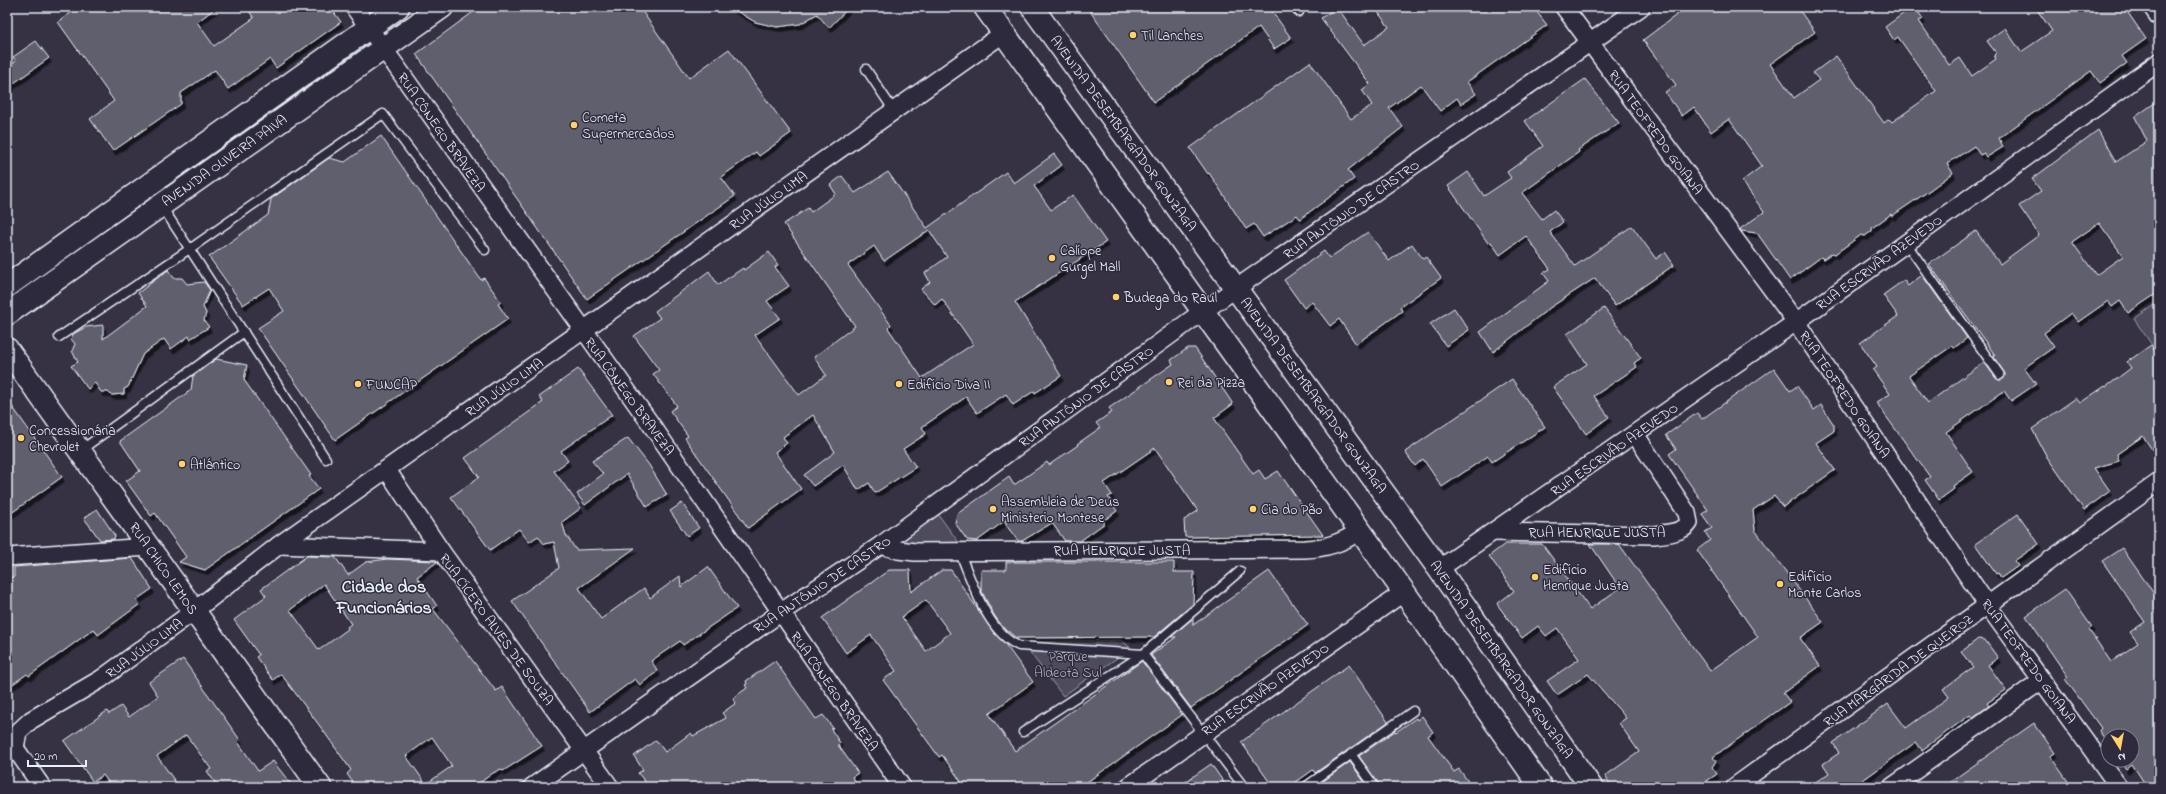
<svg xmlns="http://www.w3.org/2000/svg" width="2166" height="794" viewBox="0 0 2166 794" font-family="'Indie Flower',sans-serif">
<defs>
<filter id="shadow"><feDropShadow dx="2.5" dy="4.5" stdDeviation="0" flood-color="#0009"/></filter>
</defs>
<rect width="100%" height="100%" fill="#363244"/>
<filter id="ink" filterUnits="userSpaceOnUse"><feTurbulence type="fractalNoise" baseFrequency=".025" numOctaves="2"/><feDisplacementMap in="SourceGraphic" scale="8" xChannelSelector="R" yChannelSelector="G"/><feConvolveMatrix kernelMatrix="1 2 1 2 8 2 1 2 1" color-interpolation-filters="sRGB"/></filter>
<g filter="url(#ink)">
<!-- green -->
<g fill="#4d4b5c" stroke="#9a9eaa">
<polygon points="2154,305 2159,313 2159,355 2134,319"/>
<polygon points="935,510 962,547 916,544 893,540"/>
<polygon points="1121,640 1131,648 1063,696 1022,642"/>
</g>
<!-- building -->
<g fill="#605e6e" stroke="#e8f1f8" fill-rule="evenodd" filter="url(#shadow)">
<polygon points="79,7 217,7 197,22 214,46 254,18 246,7 330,7 341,22 276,68 270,59 228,89 215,70 181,93 181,104 113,151 90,119 114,101 58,22"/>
<polygon points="480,7 639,7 689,78 729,49 791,133 759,156 756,152 721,177 735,196 587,299 416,54"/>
<polygon points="730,7 849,7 829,28 817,14 800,24 777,27 755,22"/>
<polygon points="1087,7 1269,7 1291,38 1274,49 1259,27 1154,102"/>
<polygon points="1337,7 1364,45 1389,27 1374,7 1533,7 1547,25 1467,82 1476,94 1461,104 1457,98 1440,111 1421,85 1389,108 1403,127 1348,170 1354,179 1300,219 1297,215 1263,237 1254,224 1246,229 1209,173 1208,174 1190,148 1310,62 1351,119 1372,105 1362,90 1370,84 1321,18"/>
<polygon points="1687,7 1797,7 1815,32 1770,64 1794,98 1819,80 1813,73 1836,56 1884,123 1889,119 1892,122 1936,91 1898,37 1894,40 1885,27 1912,7 1915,7 1923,19 1919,21 1949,65 1960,58 1972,76 1996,59 1994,55 1996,53 1987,41 2005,28 2021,52 2052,31 2035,7 2124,7 2146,39 2122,56 2127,63 2100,83 2091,71 1999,138 2003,147 1987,157 1984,153 1980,155 1974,146 1947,164 1953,173 1930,190 1892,216 1891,214 1872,228 1872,231 1865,236 1861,235 1835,254 1832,253 1823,259 1821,257 1790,280 1757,233 1741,231 1740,229 1764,212 1742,181 1762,166 1729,119 1711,132 1694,107 1682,116 1665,92 1676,85 1643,40"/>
<polygon points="36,41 49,58 7,88 7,67 16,61 13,57"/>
<polygon points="1585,79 1619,123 1578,150 1579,152 1522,193 1542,219 1554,210 1563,222 1550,232 1575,266 1632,226 1656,259 1665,252 1674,265 1615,306 1595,278 1551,307 1493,352 1480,332 1549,281 1543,273 1550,269 1526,236 1500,255 1491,242 1488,243 1448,186 1468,172 1484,196 1511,178 1507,172 1543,146 1525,121"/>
<path d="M2159 100V292L2128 313 2120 301 2112 307 2108 301 2078 322 2071 313 2044 333 2054 347 2024 368 2036 384 2011 401 2004 391 1946 432 1973 472 1953 486 1954 489 1939 500 1925 480 1930 477 1880 408 1877 402 1890 394 1873 370 1877 367 1860 343 1898 316 1883 295 1904 280 1908 286 1922 275 1967 338 1954 348 1952 346 1909 376 1928 403 1984 362 1996 378 2000 380 2003 379 2005 374 1993 356 1995 355 1929 264 1976 231 2000 264 2039 235 2019 206 2041 191 2032 179 2098 130 2116 162 2147 141 2135 117ZM2099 223 2123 256 2096 275 2072 242Z"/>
<polygon points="381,136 481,280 484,278 501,302 498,304 508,319 335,440 258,328 284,311 269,288 243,305 209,257 268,215 271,199 329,158 345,162"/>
<path d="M1054 154 1062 165 1034 186 1051 210 1073 195 1106 242 1015 302 1061 376 1035 393 1034 391 1013 405 1006 394 977 413 966 397 922 427 926 434 903 449 916 467 875 493 869 483 858 490 843 465 813 486 804 475 835 452 813 415 783 437 787 443 775 452 801 489 748 528 685 438 688 436 670 411 677 406 653 374 659 370 634 336 660 318 655 311 709 271 718 285 743 268 744 270 769 252 778 265 775 267 789 286 767 301 780 318 755 335 799 395 826 375 814 357 855 326 784 224 808 208 811 212 836 194 830 185 842 176 855 193 888 172 927 228 1006 172 1014 183ZM929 230 947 257 925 273 930 282 921 289 935 305 942 299 973 344 922 378 888 328 891 325 848 265 874 246 884 261Z"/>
<polygon points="1368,232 1389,261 1412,244 1423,259 1426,257 1441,278 1400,307 1402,311 1356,344 1339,319 1330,326 1312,302 1304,308 1284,280 1324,251 1329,258"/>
<polygon points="168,270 174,278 182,278 187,284 204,282 210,290 203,307 206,313 204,320 209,327 190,339 189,336 171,349 164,339 143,354 128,387 124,389 124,394 111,395 108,392 101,392 95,383 88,389 71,366 78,362 72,351 75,344 71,339 73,334 86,327 103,325 103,339 147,306 138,293"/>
<polygon points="1454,308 1469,330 1446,346 1430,324"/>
<polygon points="1604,308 1641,358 1634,363 1637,367 1594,396 1609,417 1586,434 1553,387 1587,364 1567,334"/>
<polygon points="2151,345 2159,357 2159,460 2143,436 2117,454 2119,461 2094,468 2110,491 2084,510 2047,457 2032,429 2076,398 2080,403 2105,386 2106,387 2131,368 2127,362"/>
<polygon points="1188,348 1195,348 1233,404 1214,418 1253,474 1259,470 1265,479 1278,471 1323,535 1185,537 1184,520 1198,511 1155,448 1104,483 1112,495 1108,497 1117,511 1103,521 1105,523 1080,541 1065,541 1052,523 1022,541 1018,541 1006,525 1006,520 977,541 967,540 955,523 957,514 1009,477 1014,485 1047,462 1049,465 1078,445 1077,444 1100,428 1096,423 1112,412 1109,408 1173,364 1171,360"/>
<polygon points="216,359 247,365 244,380 311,475 309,476 319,489 205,570 179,562 186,557 155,513 151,516 126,481 140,471 120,441 191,390 193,376"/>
<polygon points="1774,368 1790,391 1797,386 1814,410 1821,405 1834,425 1834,431 1816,443 1835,470 1783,507 1774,496 1753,510 1755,530 1823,622 1800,638 1820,666 1783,693 1790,702 1713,757 1716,761 1712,767 1717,774 1698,787 1612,787 1605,776 1639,752 1619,723 1626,718 1588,674 1557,695 1547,681 1579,659 1557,628 1546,636 1538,626 1522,638 1497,604 1514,591 1489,556 1505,544 1542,544 1590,609 1620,588 1590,544 1619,544 1710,671 1758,637 1697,550 1710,540 1705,532 1712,528 1702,514 1708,510 1669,454 1676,449 1666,435 1697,413 1702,419"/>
<polygon points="578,369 612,415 561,451 568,461 554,471 581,508 562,522 566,535 576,550 635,548 579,588 601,619 644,588 650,598 680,576 681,587 708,567 737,608 683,645 680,641 651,661 658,671 640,685 635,679 590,712 512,601 559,568 554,542 544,544 538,536 529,542 519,529 490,550 451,497 479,477 465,458 543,402 539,397"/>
<polygon points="1512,379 1545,427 1492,462 1488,456 1442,487 1423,459 1415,466 1405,452"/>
<polygon points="7,399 62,477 7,516"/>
<polygon points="628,438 649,465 667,495 647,507 627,474 585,505 577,494 603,474 592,461"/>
<polygon points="682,503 699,528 687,536 670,511"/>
<polygon points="97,509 115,536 114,539 100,540 84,518"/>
<polygon points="2018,514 2039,544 2014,561 2018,566 2001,578 1998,573 1996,574 1975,544"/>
<polygon points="2122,548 2159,601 2159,787 2147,787 2132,764 2126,769 2120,760 2132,760 2132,736 2108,736 2108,743 2099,731 2101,728 2065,679 2068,677 2026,616 2065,589 2092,627 2089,630 2111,662 2138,643 2130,632 2145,622 2102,561"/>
<path d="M307 556 335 557 348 575 366 562 387 559 436 561 437 562 417 577 437 606 433 609 496 691 502 687 542 746 503 771 501 769 493 773 474 787H356L347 774 351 770 322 729 281 674 273 680 256 657 259 655 234 620 266 596 261 589ZM324 584 351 624 347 627 348 629 319 650 290 610ZM432 737 452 766 426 784 406 756Z"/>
<polygon points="132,558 152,589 136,600 140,604 98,635 94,629 29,676 27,674 7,688 7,578 14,577 14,567"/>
<polygon points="1006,562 1174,562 1174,572 1194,572 1193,604 1154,637 1016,638 1002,626 994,615 981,590 981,570 1006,570"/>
<path d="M889 570H910L911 592 942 570H951L994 633 1005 644 1033 682 989 714 1015 751 1142 661 1182 715 1080 787H965L942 755 939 757 883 680 896 671 871 635 846 653 822 618ZM926 600 950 633 926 651 902 617Z"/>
<polygon points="1269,571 1308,625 1191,708 1151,655 1176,637 1171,637 1193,618 1193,625"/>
<polygon points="1978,639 1985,640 1998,658 1988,665 2006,690 1987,703 1989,706 1972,718 1970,715 1922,750 1916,742 1853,787 1808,787 1829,773 1823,764 1839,753 1833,743 1888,704 1906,728 1949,697 1943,689 1973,667 1961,652"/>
<polygon points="183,659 240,740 238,742 258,771 273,761 293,787 218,787 207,771 211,769 186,735 157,756 179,787 112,787 103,775 93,782 64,741 107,711 109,714 121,706 129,717 158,696 149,682"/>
<polygon points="775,661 816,719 823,715 833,728 831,729 840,743 838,745 858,773 852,777 859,787 649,787 638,773 643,770 634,756 656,740 665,752 691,733 693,736 726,718 722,713 736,703 733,698 747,688 745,685 747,684 746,681"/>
<polygon points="1349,665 1388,722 1315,773 1313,770 1289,787 1273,787 1241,742"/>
<polygon points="1422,716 1433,732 1428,736 1454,772 1459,769 1472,787 1380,787 1359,756 1395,731 1396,732 1416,718 1417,720"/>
<polygon points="2034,723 2055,753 2050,756 2072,787 1943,787"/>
<polygon points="1350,762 1368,787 1325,787 1322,782"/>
<polygon points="1211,764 1227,787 1178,787"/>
</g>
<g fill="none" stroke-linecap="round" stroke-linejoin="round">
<!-- lane casing -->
<g stroke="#e8f1f8" stroke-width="11">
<g id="lane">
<polyline points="1295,7 1299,12"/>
<polyline points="866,69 894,111"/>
<polyline points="161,205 326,459"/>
<polyline points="1906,243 2000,375"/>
<polyline points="59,337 191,248 383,114 485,250"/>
<polyline points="81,450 244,332"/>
<path d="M959 551C972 581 987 633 1019 646L1143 654 1240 571"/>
<polyline points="1023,732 1143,654 1244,787"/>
<polyline points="1351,754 1375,787"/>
<polyline points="1305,787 1413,711"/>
</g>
</g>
<!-- street casing -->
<g stroke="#e8f1f8" stroke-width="20">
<g id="street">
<polyline points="354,7 655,430 902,787"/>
<polyline points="1564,7 1796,322 1988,606 2119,787"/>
<polyline points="2152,7 2159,17"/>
<polyline points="387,470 441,551 610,787"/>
<path d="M1493 532 1653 535C1663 534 1683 533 1689 523L1687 513 1635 434"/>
<polyline points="279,545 441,551"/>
<path d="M881 545 898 550 915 552 1305 549C1327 548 1341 543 1360 531"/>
<polyline points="7,557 148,547"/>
<polyline points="1439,569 1796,322 2159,62"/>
<polyline points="15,748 18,732 31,720 101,679 194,611 279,545 1004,33"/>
<polyline points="15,748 42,787"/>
<polyline points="532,787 780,613 881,545 1202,312 1641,7"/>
<polyline points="1128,787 1404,592"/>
<polyline points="1734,787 2159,482"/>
<polyline points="1892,787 2042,680"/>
</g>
</g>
<!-- secondary casing -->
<g stroke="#e8f1f8" stroke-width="25">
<polyline id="secondary" points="7,349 320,787"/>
</g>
<!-- primary casing -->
<g stroke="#e8f1f8" stroke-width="25">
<g id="primary">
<polyline points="985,7 1404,592 1541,787"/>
<polyline points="1032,7 1439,569 1591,787"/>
<polyline points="7,286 398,7"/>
<polyline points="7,314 442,7"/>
</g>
</g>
<!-- lane -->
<use href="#lane" stroke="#2f2a3d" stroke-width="8"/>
<!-- street -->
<use href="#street" stroke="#2f2a3d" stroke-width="17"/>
<!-- secondary -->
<use href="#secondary" stroke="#2f2a3d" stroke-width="22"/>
<!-- primary -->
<use href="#primary" stroke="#2f2a3d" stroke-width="22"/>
</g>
</g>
<!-- markers -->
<g fill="#ffd166" stroke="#2f2a3d" stroke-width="1.5">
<circle cx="1133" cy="35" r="4"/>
<circle cx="574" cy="125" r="4"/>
<circle cx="1052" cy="258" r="4"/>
<circle cx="1116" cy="297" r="4"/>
<circle cx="1169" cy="382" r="4"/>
<circle cx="358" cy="384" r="4"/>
<circle cx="899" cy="384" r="4"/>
<circle cx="21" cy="438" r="4"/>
<circle cx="182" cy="464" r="4"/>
<circle cx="993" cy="509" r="4"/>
<circle cx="1253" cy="509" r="4"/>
<circle cx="1535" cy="577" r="4"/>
<circle cx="1780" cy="584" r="4"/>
</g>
<g text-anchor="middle" stroke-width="3" stroke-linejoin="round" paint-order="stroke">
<!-- poi labels -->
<g font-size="14" fill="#e8f1f8" stroke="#2f2a3d" text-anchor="start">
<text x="1141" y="40">Til Lanches</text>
<text x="582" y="122">Cometa<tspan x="582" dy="16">Supermercados</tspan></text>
<text x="1060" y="255">Calíope<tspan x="1060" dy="16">Gurgel Mall</tspan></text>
<text x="1124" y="302">Budega do Raul</text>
<text x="1177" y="387">Rei da Pizza</text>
<text x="366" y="389">FUNCAP</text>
<text x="907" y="389">Edifício Diva II</text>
<text x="29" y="435">Concessionária<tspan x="29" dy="16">Chevrolet</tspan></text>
<text x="190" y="469">Atlántico</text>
<text x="1001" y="506">Assembleia de Deus<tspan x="1001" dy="16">Ministerio Montese</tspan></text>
<text x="1261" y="514">Cia do Pão</text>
<text x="1543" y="574">Edifício<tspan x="1543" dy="16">Henrique Justa</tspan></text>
<text x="1788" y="581">Edifício<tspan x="1788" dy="16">Monte Carlos</tspan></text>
</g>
<!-- street labels -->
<g font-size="14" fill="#e8f1f8" stroke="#2f2a3d">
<text transform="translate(442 132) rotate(55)" y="5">RUA CÔNEGO BRAVEZA</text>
<text transform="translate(1656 132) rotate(54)" y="5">RUA TEOFREDO GOIANA</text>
<text transform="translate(1124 133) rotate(54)" y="5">AVENIDA DESEMBARGADOR GONZAGA</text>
<text transform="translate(224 160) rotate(-35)" y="5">AVENIDA OLIVEIRA PAIVA</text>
<text transform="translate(768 200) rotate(-35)" y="5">RUA JÚLIO LIMA</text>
<text transform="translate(1351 209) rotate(-35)" y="5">RUA ANTÔNIO DE CASTRO</text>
<text transform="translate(1879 262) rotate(-36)" y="5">RUA ESCRIVÃO AZEVEDO</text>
<text transform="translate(504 387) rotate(-35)" y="5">RUA JÚLIO LIMA</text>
<text transform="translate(1845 394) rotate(56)" y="5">RUA TEOFREDO GOIANA</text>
<text transform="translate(1314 395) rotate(54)" y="5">AVENIDA DESEMBARGADOR GONZAGA</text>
<text transform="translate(630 396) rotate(54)" y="5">RUA CÔNEGO BRAVEZA</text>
<text transform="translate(1086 396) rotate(-36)" y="5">RUA ANTÔNIO DE CASTRO</text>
<text transform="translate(1614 449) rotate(-35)" y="5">RUA ESCRIVÃO AZEVEDO</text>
<text x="1597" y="537">RUA HENRIQUE JUSTA</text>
<text x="1122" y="555">RUA HENRIQUE JUSTA</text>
<text transform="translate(164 568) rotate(55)" y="5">RUA CHICO LEMOS</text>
<text transform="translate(822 584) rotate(-34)" y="5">RUA ANTÔNIO DE CASTRO</text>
<text transform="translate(497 629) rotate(54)" y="5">RUA CÍCERO ALVES DE SOUZA</text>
<text transform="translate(144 648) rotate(-36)" y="5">RUA JÚLIO LIMA</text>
<text transform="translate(1502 659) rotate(55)" y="5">AVENIDA DESEMBARGADOR GONZAGA</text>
<text transform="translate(2029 661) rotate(54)" y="5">RUA TEOFREDO GOIANA</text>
<text transform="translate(1898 670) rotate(-36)" y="5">RUA MARGARIDA DE QUEIROZ</text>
<text transform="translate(1265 689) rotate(-35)" y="5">RUA ESCRIVÃO AZEVEDO</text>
<text transform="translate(835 691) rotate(55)" y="5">RUA CÔNEGO BRAVEZA</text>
</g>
<!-- park labels -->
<g font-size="14" fill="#b2b7c1" stroke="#2f2a3d">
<text x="1068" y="661">Parque<tspan x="1068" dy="16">Aldeota Sul</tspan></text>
</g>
<!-- district labels -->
<g font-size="18" font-weight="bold" fill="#e8f1f8" stroke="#2f2a3d">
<text x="384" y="592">Cidade dos<tspan x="384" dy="21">Funcionários</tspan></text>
</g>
</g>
<!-- margin -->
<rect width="2166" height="794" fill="none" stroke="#2f2a3d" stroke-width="24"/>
<rect x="12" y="12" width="2142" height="770" fill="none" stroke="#e8f1f8" stroke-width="1.5" filter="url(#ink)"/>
<!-- north arrow -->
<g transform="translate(2120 748) rotate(169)"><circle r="19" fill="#2f2a3d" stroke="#797a88"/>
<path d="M0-3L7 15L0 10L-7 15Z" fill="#ffd166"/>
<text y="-6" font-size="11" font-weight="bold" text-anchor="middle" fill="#e8f1f8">N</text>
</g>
<!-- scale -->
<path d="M28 760v6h58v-6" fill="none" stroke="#e8f1f8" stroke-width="2"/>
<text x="34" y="760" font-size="12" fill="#e8f1f8" stroke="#2f2a3d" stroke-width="3" paint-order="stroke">20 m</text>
</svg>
